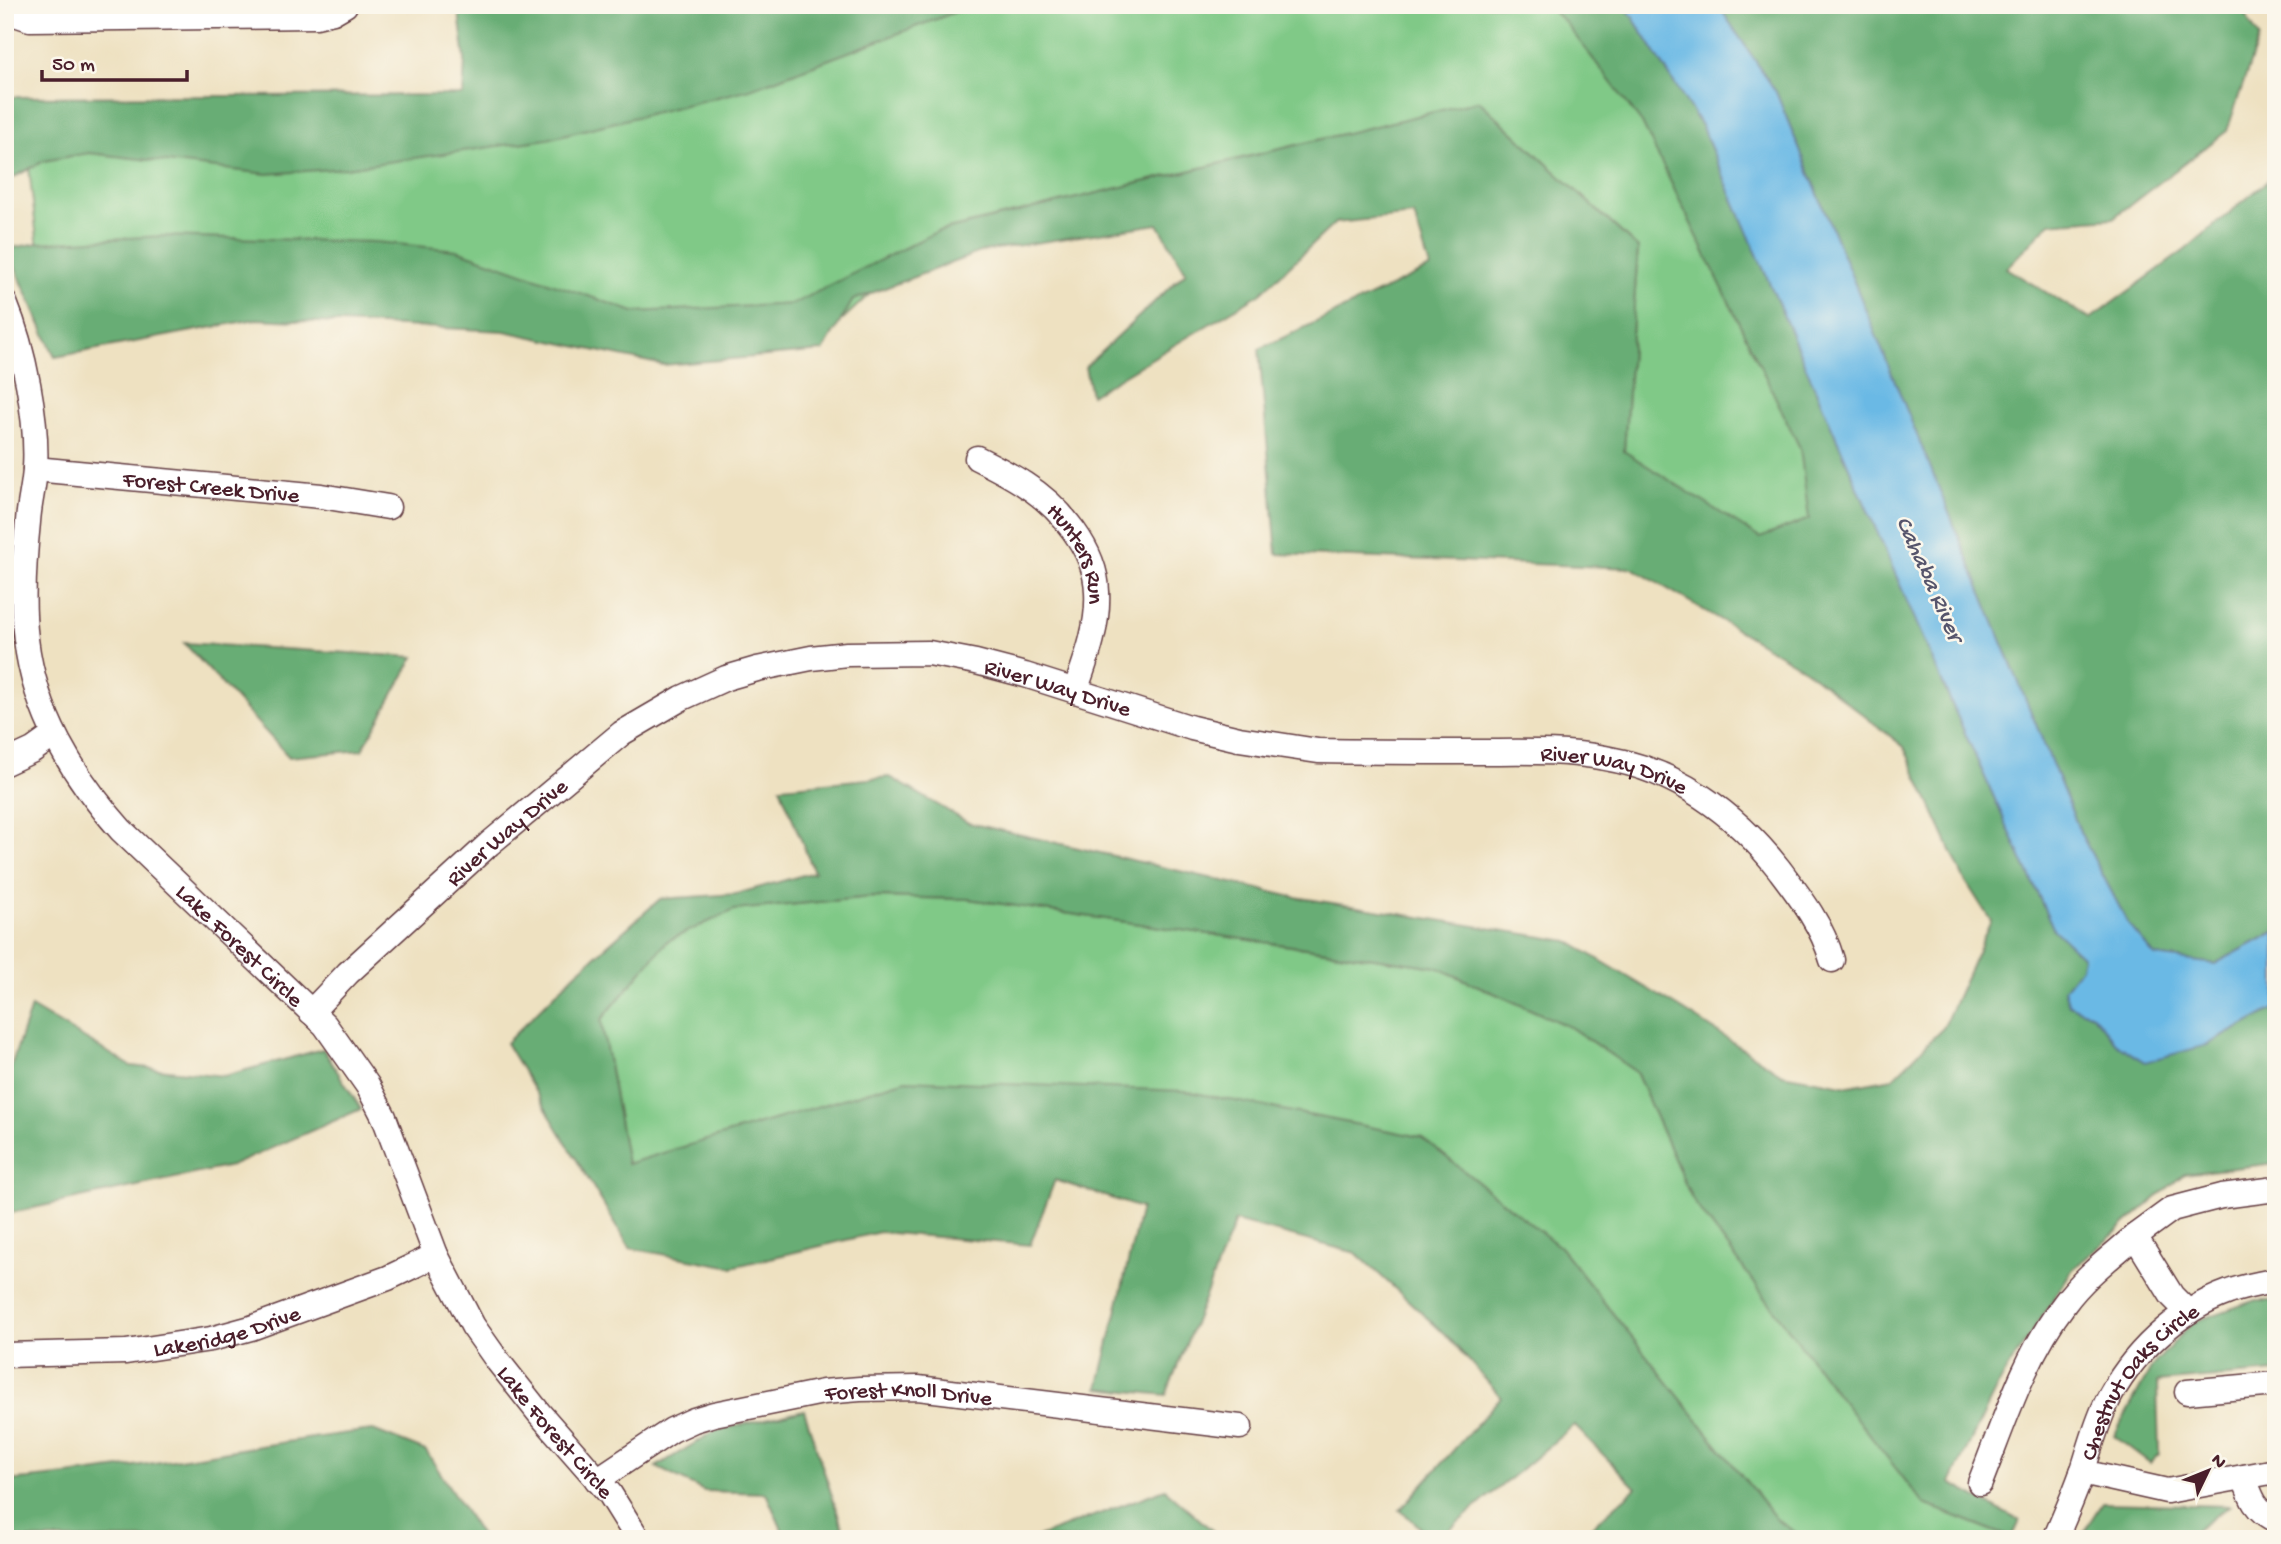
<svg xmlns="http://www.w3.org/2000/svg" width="2281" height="1544" viewBox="0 0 2281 1544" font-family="'Gochi Hand',sans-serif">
<rect width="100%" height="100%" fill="#fbf7ec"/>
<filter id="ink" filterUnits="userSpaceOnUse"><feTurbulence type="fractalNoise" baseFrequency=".0143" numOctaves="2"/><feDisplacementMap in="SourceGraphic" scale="14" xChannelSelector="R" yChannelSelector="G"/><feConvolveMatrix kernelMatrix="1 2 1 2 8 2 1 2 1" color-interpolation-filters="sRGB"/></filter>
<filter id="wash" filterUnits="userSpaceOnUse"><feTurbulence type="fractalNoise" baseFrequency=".00686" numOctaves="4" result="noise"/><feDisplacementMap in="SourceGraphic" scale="28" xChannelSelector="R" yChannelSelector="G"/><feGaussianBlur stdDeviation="1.57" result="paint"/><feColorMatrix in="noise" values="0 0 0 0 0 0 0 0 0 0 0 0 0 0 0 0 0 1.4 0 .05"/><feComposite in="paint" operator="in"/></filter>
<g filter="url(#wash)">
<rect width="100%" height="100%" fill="#eee1c1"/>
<!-- green -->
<g fill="#80c987" stroke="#657459" stroke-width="2">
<polygon points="862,5 1597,5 1865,531 1721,610 1624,451 1638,248 1479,101 936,232 843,319 633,349 420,253 42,284 27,150 259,159"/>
<polygon points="872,897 968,899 1436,967 1570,1027 1636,1072 1692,1199 1834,1390 1924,1504 2014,1539 1805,1539 1777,1520 1560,1247 906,1080 627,1164 601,1020 667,941 734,910"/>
</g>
<!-- forest -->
<g fill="#68ad74" stroke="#596650" stroke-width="2">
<polygon points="458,5 974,5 750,89 547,139 346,168 267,174 89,153 44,161 5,182 7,97 463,95 465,60"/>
<polygon points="1546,5 1625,5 1702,127 1946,691 2054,930 2083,957 2081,967 2064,989 2069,1005 2093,1015 2118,1045 2207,1045 2276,1008 2276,1163 2184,1174 2073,1269 2001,1379 1950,1483 2020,1521 2012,1538 1924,1504 1834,1390 1692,1199 1636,1072 1570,1027 1436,967 968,899 872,897 734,910 667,941 601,1020 627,1164 906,1080 1185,1091 1421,1137 1560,1247 1777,1520 1805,1539 1577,1539 1636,1488 1574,1425 1438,1539 1434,1539 1400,1510 1501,1397 1448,1337 1356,1253 1235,1221 1166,1395 1098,1388 1141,1208 1055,1180 1030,1245 880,1232 732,1267 630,1248 506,1043 575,974 660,899 736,894 814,872 780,787 890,777 969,823 1289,896 1568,941 1683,1010 1782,1074 1849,1086 1893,1078 1943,1028 1991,921 1963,877 1904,747 1806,670 1632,568 1277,554 1259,349 1430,268 1414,215 1335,223 1261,293 1091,395 1085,367 1186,272 1158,224 983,251 853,300 823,351 663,365 504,331 256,319 55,357 7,249 38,243 163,236 376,242 457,250 634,312 793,304 936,232 1479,101 1638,248 1624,451 1760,538 1809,519 1800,448 1642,123 1564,21"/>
<polygon points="1718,5 2239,5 2259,37 2227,131 2113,218 2050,223 2006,268 2090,319 2185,250 2276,174 2276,931 2215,964 2155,956 2129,925 2081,834 1776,92"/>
<polygon points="184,643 414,657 362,750 289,757"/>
<polygon points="31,1007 131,1066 224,1076 323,1049 361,1109 231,1166 5,1214 5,1097 8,1075"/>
<polygon points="2253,1301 2276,1301 2276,1372 2157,1382 2159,1454 2150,1463 2114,1436 2153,1365 2193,1322"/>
<polygon points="804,1410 846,1539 786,1539 766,1493 704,1491 656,1467 715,1431"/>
<path d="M373 1430 426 1451 483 1539H5V1481C128 1472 250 1444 373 1430Z"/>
<polygon points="1165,1489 1222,1539 1033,1539"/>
<polygon points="2102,1503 2229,1506 2196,1530 2192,1539 2079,1539"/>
</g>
<!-- water -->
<polygon fill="#6bb9e5" stroke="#5a6c88" stroke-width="2" points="1625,5 1718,5 1776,92 2081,834 2129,925 2155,956 2215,964 2276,931 2276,1008 2207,1045 2145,1062 2118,1045 2093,1015 2069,1005 2064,989 2081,967 2083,957 2054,930 1946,691 1702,127"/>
</g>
<g filter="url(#ink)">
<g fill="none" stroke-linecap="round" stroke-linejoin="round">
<!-- minor casing -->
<g stroke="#633c42" stroke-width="27">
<g id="minor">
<polyline points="7,5 18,15 30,19 316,16 333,12 345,5"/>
<path id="s1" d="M5 303C24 349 38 420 35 469 34 487 29 504 28 522 24 560 21 601 26 639 35 714 72 775 121 830L325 1025 368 1086 384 1117 436 1255 473 1326 497 1360 539 1413 610 1494 638 1539"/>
<path id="s2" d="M977 458C993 466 1009 474 1024 484 1059 506 1096 549 1097 592 1099 626 1086 660 1075 691"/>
<path id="s3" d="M35 469 321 496 388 507"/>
<polyline points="5,763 33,750 54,735"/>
<path id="s4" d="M311 1012 348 973 489 844 622 733 682 698 726 678 757 669 811 658 847 654 929 653 976 662 1025 675 1192 728 1239 739 1318 751C1371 752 1424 752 1478 752 1520 752 1563 750 1605 758 1676 770 1735 813 1779 869 1801 898 1822 925 1832 960"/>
<polyline points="2135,1236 2172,1209 2222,1196 2276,1189"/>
<path id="s5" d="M5 1355 126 1352 211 1339 251 1328 388 1278 436 1255"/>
<polyline points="2187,1392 2276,1384"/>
<polyline points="2082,1472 2167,1491 2276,1471"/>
<path d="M2244 1477C2251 1498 2255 1511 2276 1520"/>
<path id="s6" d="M597 1480 672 1430 694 1420 714 1414 823 1392 860 1389 918 1388 1240 1427"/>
<path d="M1980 1483C2004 1422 2025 1355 2065 1303 2084 1277 2111 1257 2135 1236L2172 1296 2188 1312"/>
<path id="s7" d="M2055 1539C2065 1516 2075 1493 2083 1470 2090 1448 2096 1425 2106 1404 2130 1355 2176 1311 2229 1292 2244 1286 2261 1284 2276 1280"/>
</g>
</g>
<!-- minor -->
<use href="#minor" stroke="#fff" stroke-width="24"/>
</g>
</g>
<g text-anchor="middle" stroke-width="5" stroke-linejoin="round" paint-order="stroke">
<!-- street labels -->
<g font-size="23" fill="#4a1f2b" stroke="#fbf7ec">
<text dy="8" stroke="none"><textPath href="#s3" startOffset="177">Forest Creek Drive</textPath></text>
<text dy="8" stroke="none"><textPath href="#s2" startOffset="145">Hunters Run</textPath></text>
<text dy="8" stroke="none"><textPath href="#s4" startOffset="875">River Way Drive</textPath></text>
<text dy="8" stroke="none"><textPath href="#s4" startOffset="1442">River Way Drive</textPath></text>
<text dy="8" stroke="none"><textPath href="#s4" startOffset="266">River Way Drive</textPath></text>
<text dy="8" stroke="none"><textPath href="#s1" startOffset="723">Lake Forest Circle</textPath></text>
<text dy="8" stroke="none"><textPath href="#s5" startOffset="224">Lakeridge Drive</textPath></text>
<text dy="8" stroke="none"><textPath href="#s7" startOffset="182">Chestnut Oaks Circle</textPath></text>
<text dy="8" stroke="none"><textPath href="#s6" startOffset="332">Forest Knoll Drive</textPath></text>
<text dy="8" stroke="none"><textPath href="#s1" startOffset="1311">Lake Forest Circle</textPath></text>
</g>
<!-- water labels -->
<g font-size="24" font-style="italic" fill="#56556c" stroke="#fbf7ec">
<text transform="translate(1931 578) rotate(66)" y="8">Cahaba River</text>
</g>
</g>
<!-- margin -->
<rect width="2281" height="1544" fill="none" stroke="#fbf7ec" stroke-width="28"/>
<!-- north arrow -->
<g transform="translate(2208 1471) rotate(47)" stroke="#fbf7ec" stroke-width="5" paint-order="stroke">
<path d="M0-5L12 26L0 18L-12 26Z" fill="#4a1f2b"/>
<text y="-10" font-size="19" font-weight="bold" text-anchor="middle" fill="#4a1f2b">N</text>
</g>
<!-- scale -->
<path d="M42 70v10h145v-10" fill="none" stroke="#4a1f2b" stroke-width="3.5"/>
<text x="52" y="70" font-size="21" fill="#4a1f2b" stroke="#fbf7ec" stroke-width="5" paint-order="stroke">50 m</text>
</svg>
